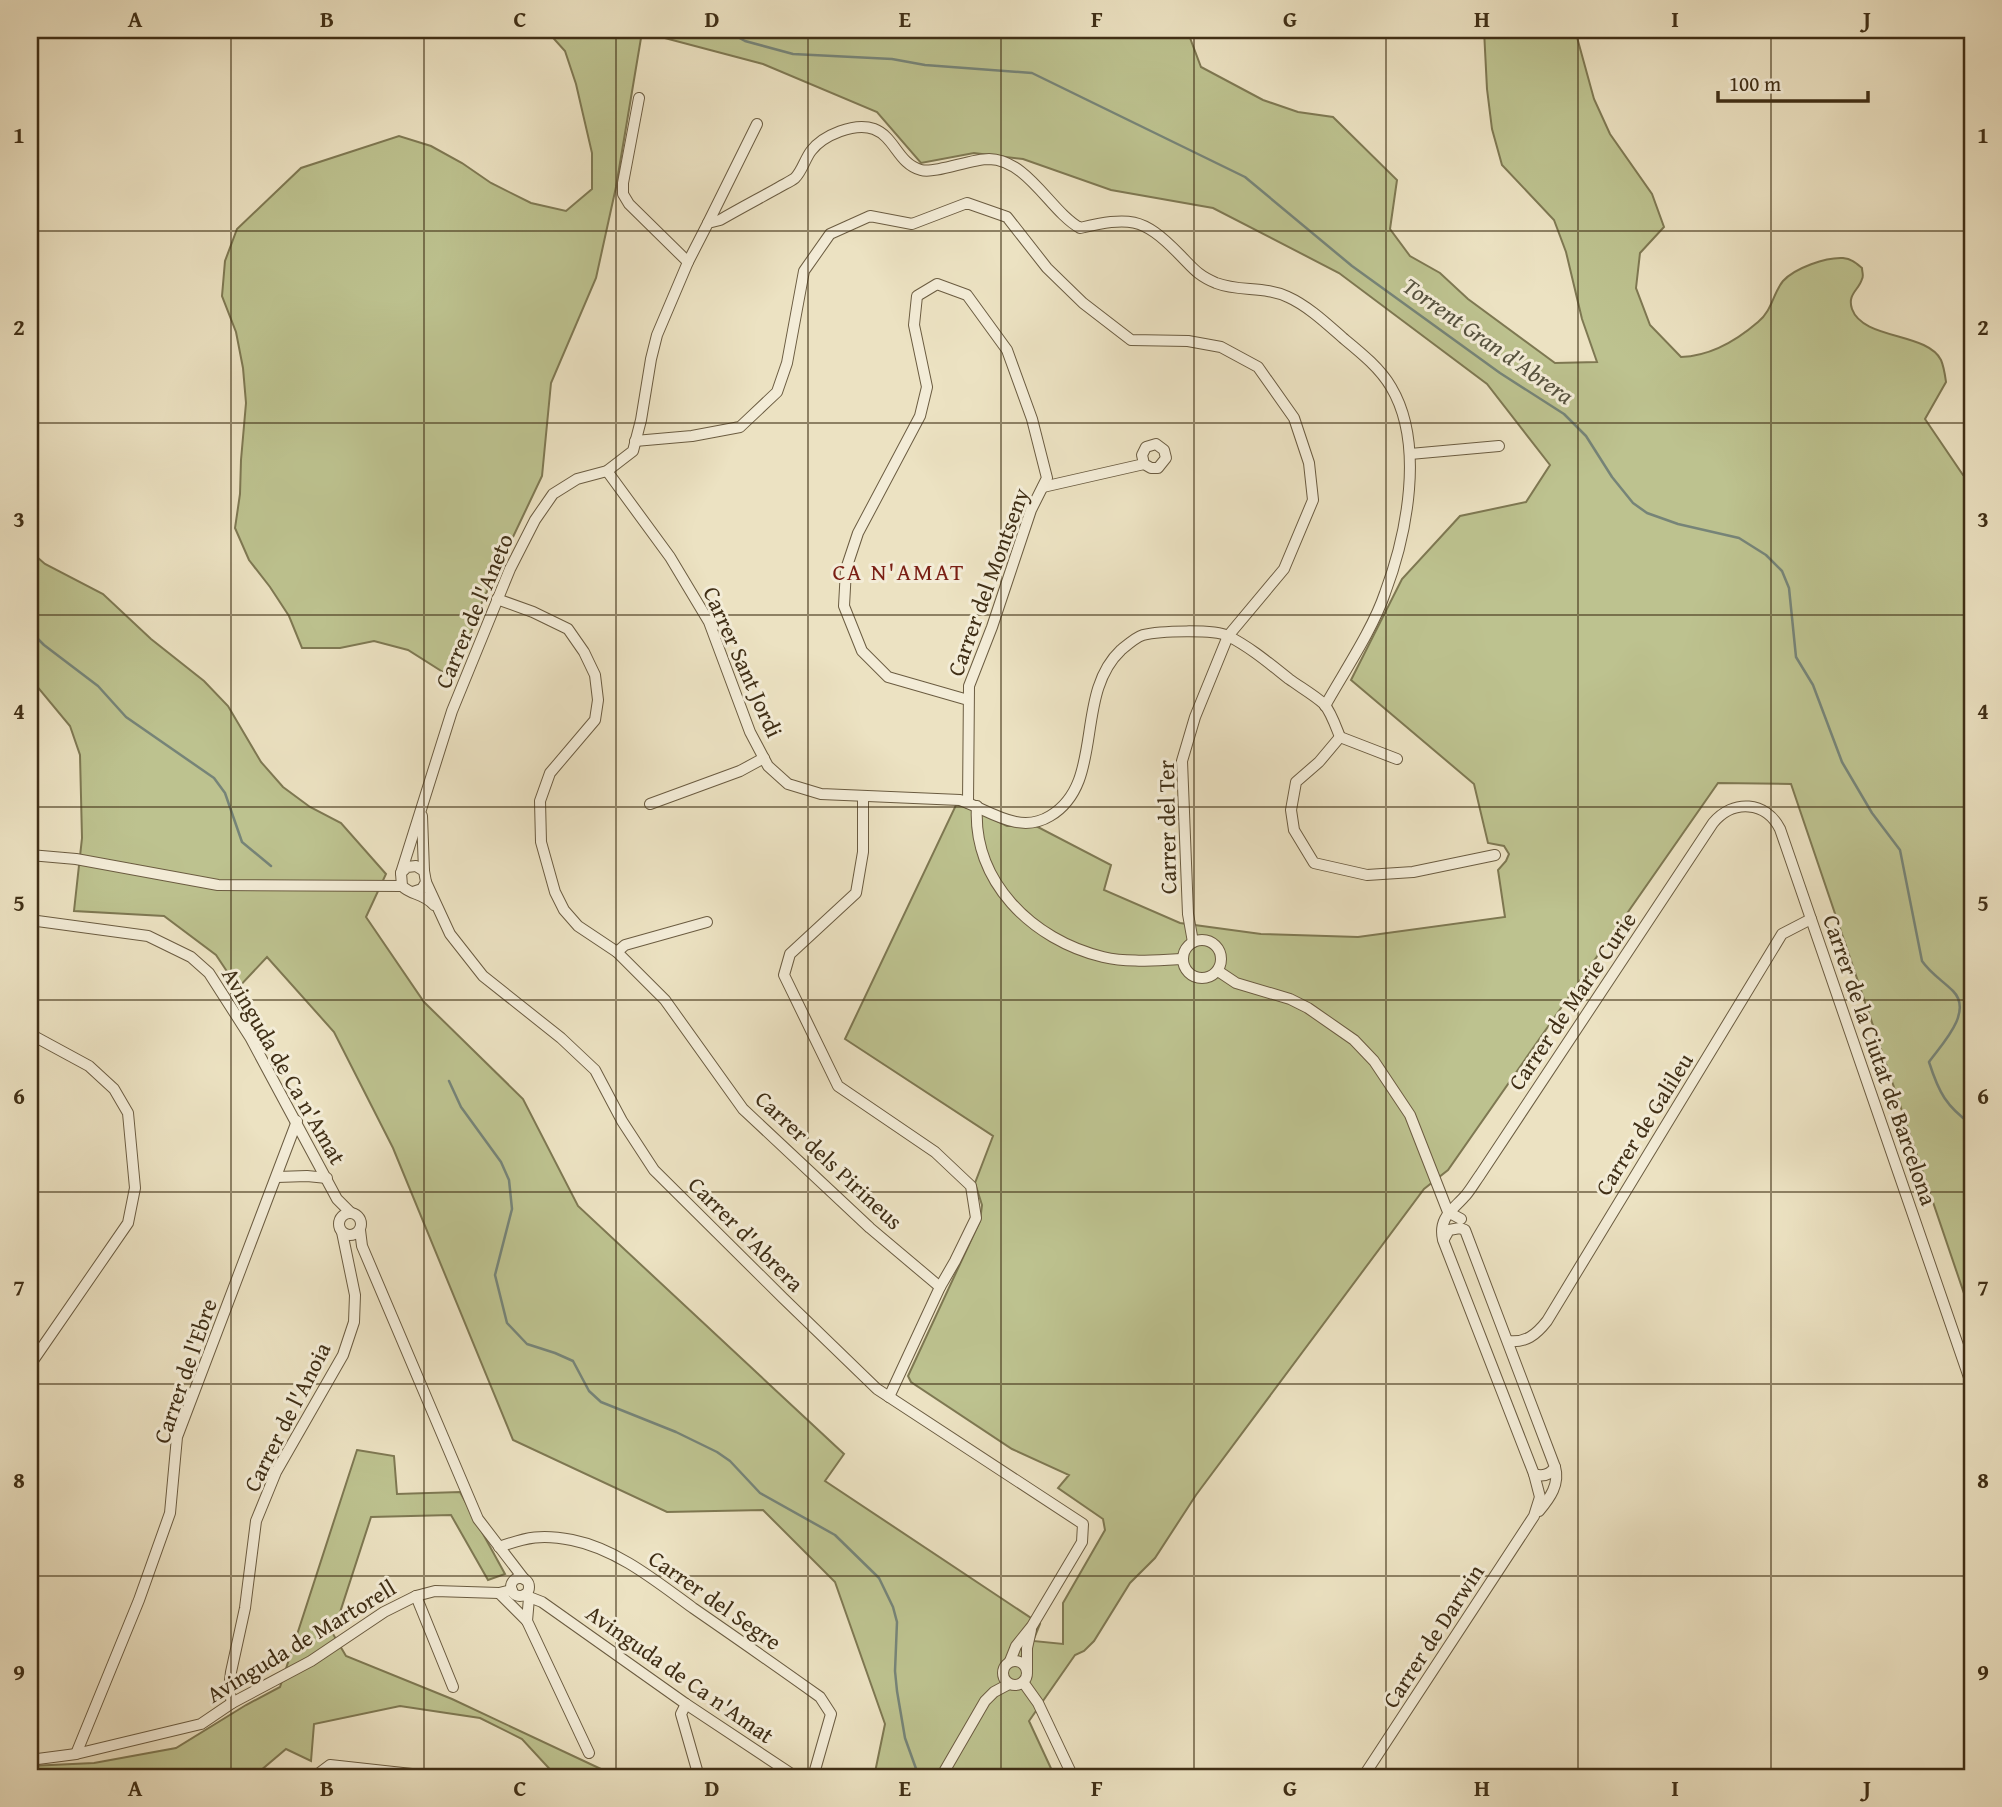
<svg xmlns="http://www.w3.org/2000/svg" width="2002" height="1807" viewBox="0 0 2002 1807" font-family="'Gentium Book Plus',serif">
<rect width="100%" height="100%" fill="#ece2c2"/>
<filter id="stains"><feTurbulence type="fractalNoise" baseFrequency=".00286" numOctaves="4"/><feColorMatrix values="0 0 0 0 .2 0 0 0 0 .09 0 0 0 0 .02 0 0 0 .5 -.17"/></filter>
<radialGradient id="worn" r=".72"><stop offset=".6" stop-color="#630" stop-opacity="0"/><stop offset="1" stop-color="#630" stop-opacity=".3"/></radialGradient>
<!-- green -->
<g fill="#bdc28f" stroke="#7e7852" stroke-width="2">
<path d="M546 30H1187L1201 67 1263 100 1298 112 1333 117 1397 180 1390 229 1410 256 1440 273 1468 299 1555 363 1597 362 1582 319 1566 252 1554 220 1502 165 1492 129 1487 89 1484 30H1575L1594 99 1610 134 1652 194 1664 227 1640 253 1636 288 1650 325 1681 357C1711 356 1736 341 1758 322 1772 311 1773 293 1783 281 1795 268 1826 257 1843 258 1852 259 1856 263 1862 268 1862 272 1864 276 1862 279 1859 290 1847 294 1852 309 1863 340 1927 332 1941 360 1944 367 1945 375 1946 382L1925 419 1963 475 1972 480V1317L1791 784 1718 783 1448 1170 1424 1189 1196 1495 1155 1558 1130 1583 1094 1641 1084 1651 1075 1655 1029 1721 1055 1777H874L885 1724 835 1582 763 1510 667 1512 513 1440 393 1148 334 1032 267 957 238 988 216 955 164 916 74 911 82 838 80 755 70 726 30 678V551L45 564 103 594 151 639 204 681 228 706 261 762 283 787 310 807 341 823 386 874 366 917 424 1002 523 1099 578 1206 844 1454 825 1481 1040 1624 1033 1641 1063 1644V1603L1105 1530 1103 1519 1058 1488 1069 1475 1012 1449 911 1382 908 1376 980 1221 982 1205 975 1183 993 1136 845 1039 956 805 969 807 1007 826H1036L1111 865 1104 890 1180 923 1261 934 1358 937 1505 917 1498 870 1506 861 1509 854 1504 846 1488 843 1474 784 1351 680 1402 579 1460 516 1526 502 1550 465 1487 384 1339 273 1213 208 1111 190 1023 159 974 153 921 163 877 112 763 64 642 32 616 187 596 278 551 383 542 476 482 602 454 679 408 650 374 641 340 648H302L289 616 270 587 249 560 235 528 240 494 241 460 246 403 243 368 236 332 222 296 225 261 237 229 301 168 399 136 431 146 462 163 491 183 531 203 566 211 592 189V153L576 84 565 51Z"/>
<polygon points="357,1450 394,1456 397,1494 460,1492 505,1574 488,1580 451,1515 371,1517 333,1634 346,1656 452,1699 618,1777 557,1777 522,1739 480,1718 400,1706 314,1724 311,1761 286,1749 253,1777 30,1777 30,1766 94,1763 176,1748 246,1705 280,1687"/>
</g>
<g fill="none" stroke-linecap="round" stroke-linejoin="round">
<!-- stream -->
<g stroke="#768478" stroke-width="2.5">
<path d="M725 30 745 41 793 54 892 59 925 65 1032 73 1245 177 1352 266 1500 373 1564 414 1586 436 1612 477 1633 503 1647 513 1678 524 1739 538 1766 555 1782 571 1789 588 1796 657 1813 685 1842 762 1872 813 1900 850 1922 961C1931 974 1942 980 1953 991 1974 1012 1941 1045 1929 1062 1939 1093 1946 1106 1972 1125"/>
<polyline points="30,631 44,645 98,686 126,717 214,778 225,793 242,842 271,866"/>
<polyline points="449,1081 461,1107 501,1162 509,1180 512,1209 495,1275 507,1323 527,1344 555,1353 573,1361 589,1391 601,1402 676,1432 717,1452 730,1461 760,1493 835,1535 879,1578 893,1607 897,1622 895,1671 897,1691 905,1738 919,1777"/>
</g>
<!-- minor casing -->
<g stroke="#6b5c41" stroke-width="12">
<g id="minor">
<polyline points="639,98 623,183 623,194 629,204 688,262"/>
<polyline points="708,223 757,124"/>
<polyline points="635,441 692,436 740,427 777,392 787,363 804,271 830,234 870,216 912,224 967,203 1007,217 1047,268 1083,303 1131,340 1188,341 1221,347 1258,367 1294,418 1309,463 1313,500 1284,569 1228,636 1195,717 1182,761 1188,914 1193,942"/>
<polyline points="1410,454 1499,446"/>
<path d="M607 471 670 557 709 622 750 732 768 766 788 784 821 794 960 800C989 810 1019 835 1050 816 1106 783 1073 695 1121 650 1127 645 1136 637 1143 635 1159 631 1214 629 1228 636 1250 647 1270 664 1289 679 1300 687 1314 695 1324 704 1331 712 1336 727 1340 737"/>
<polyline points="1043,487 1144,464 1151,468 1158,468 1166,458 1164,450 1156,444 1146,447 1142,455 1144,464"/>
<polyline points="497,599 533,612 568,629 584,652 595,675 598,700 595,720 550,773 540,801 541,842 555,892 564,910 578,926 617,952 665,1000 743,1109 870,1228 940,1287"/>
<polyline points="1340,737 1319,762 1296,782 1291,810 1294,830 1314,863 1367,875 1413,872 1495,855"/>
<polyline points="1340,737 1397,759"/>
<polyline points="863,796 863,852 856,893 790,954 784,975 838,1086 935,1152 971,1186 976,1218 955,1261 940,1287 889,1397"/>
<polyline points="968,803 969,686 992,627 1031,510 1047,478 1032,419 1007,350 967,295 937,284 917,296 914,325 927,387 920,416 858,533 846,569 844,606 862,651 888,677 968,700"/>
<polyline points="650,804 740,771 764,758"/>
<path d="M977 806C972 881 1032 940 1103 957 1129 963 1156 960 1183 959"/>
<polyline points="422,816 424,871"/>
<polyline points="30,855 76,859 218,885 402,886"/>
<path d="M401 873 452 711 510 569 535 520 553 494 577 479 607 471 633 451 641 420 651 359 657 335 688 262 708 223 720 220C739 209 758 199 776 189 782 185 790 182 795 178 802 171 805 159 811 151 823 135 855 122 874 129 895 137 898 164 921 170 935 174 970 159 989 159 1028 160 1050 211 1080 228 1129 217 1142 216 1179 254 1193 268 1197 275 1216 283 1239 292 1265 286 1288 297 1308 306 1327 324 1343 338 1360 352 1380 368 1391 387 1425 444 1407 534 1385 593 1373 629 1344 672 1325 706"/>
<polyline points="426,882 450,934 483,976 561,1038 595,1070 622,1121 654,1170 783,1298 877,1389 1083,1524 1082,1542 1032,1626 1016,1646 1010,1661"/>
<path d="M413 892 422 889 426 882 424 871 416 866 407 867 401 873 402 886C412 896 422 892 434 905"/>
<polyline points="30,920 148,936 191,957 209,973 250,1037 337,1199 350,1212"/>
<circle cx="1202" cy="959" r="19"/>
<polyline points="617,952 625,945 707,922"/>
<polyline points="1218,971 1236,983 1290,999 1308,1008 1354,1040 1374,1061 1410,1115 1448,1212 1461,1219"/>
<polyline points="30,1034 89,1066 114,1089 128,1113 135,1188 128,1223 30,1365"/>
<polyline points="277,1177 307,1176 327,1178"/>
<circle cx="350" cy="1224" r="11"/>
<polyline points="360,1230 362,1246 478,1519 524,1579"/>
<path d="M1444 1239 1449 1230 1460 1228 1465 1230 1555 1467C1550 1475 1543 1477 1534 1474"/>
<path d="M1508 1341C1526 1343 1536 1335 1547 1321L1782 934 1811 919"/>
<path d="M1539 1511C1550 1498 1560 1484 1555 1467"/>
<path d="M499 1547C527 1537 542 1534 572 1540 617 1549 656 1581 693 1608 735 1637 778 1667 820 1697L831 1714 813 1777"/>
<circle cx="520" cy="1587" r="9"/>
<polyline points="499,1593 527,1621"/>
<polyline points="524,1595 542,1602 686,1704 796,1777"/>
<polyline points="416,1596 453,1687"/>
<polyline points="529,1598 527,1621 589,1753"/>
<circle cx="1015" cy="1673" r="12"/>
<polyline points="1027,1670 1027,1648 1031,1630"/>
<polyline points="1023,1682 1038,1703 1073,1777"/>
<polyline points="232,1703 229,1689 231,1672 245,1608 256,1521 276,1472 343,1355 354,1322 355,1295 342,1232"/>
<polyline points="686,1704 681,1714 699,1777"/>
<polyline points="76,1754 139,1600 170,1513 177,1437 297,1121"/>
<polyline points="30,1760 76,1754 201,1724 232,1703 311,1661 384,1612 416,1596 435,1591 499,1593 512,1590"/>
<polyline points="314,1777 330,1765 439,1777"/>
<polyline points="941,1777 985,1701 994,1692 1009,1684"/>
<path d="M1363 1777 1534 1516 1540 1497 1534 1474 1443 1240C1438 1217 1453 1210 1466 1195 1471 1189 1475 1182 1480 1175L1713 823C1733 799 1766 801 1780 829L1972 1386"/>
</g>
</g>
<!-- minor -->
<use href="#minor" stroke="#f3ecd7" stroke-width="10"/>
</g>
<!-- grid -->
<path fill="none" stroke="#402f16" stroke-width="2" stroke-opacity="0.55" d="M231 30V1777M424 30V1777M616 30V1777M808 30V1777M1001 30V1777M1194 30V1777M1386 30V1777M1578 30V1777M1771 30V1777M30 231H1972M30 423H1972M30 615H1972M30 807H1972M30 1000H1972M30 1192H1972M30 1384H1972M30 1576H1972"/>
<g text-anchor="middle" stroke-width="6" stroke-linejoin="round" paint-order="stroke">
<!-- street labels -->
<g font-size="23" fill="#402f16" stroke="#f3ecd7">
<text transform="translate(988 582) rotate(-70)" y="8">Carrer del Montseny</text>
<text transform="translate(474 611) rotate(-67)" y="8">Carrer de l'Aneto</text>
<text transform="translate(743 662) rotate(66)" y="8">Carrer Sant Jordi</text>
<text transform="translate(1167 827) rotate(-91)" y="8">Carrer del Ter</text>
<text transform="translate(1572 1001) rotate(-56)" y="8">Carrer de Marie Curie</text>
<text transform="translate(1880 1060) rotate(71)" y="8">Carrer de la Ciutat de Barcelona</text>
<text transform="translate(284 1066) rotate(60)" y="8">Avinguda de Ca n'Amat</text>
<text transform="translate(1644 1124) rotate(-58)" y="8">Carrer de Galileu</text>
<text transform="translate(829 1160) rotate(43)" y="8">Carrer dels Pirineus</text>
<text transform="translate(746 1234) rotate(45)" y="8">Carrer d'Abrera</text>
<text transform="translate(185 1371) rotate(-71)" y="8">Carrer de l'Ebre</text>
<text transform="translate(287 1417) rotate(-63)" y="8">Carrer de l'Anoia</text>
<text transform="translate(715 1600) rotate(35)" y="8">Carrer del Segre</text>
<text transform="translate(1433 1636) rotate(-57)" y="8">Carrer de Darwin</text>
<text transform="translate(301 1641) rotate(-31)" y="8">Avinguda de Martorell</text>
<text transform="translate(680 1674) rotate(35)" y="8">Avinguda de Ca n'Amat</text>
</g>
<!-- water labels -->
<g font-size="24" font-style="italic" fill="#56523f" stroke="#f3ecd7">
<text transform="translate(1488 341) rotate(35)" y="8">Torrent Gran d'Abrera</text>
</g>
<!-- neighbourhood labels -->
<g font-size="24" letter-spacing="2" fill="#7a1f14" stroke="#f3ecd7">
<text x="899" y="580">CA N'AMAT</text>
</g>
</g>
<!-- margin -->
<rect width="2002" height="1807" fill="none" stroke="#ece2c2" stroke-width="77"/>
<!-- scale -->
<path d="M1718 91v10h150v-10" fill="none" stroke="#402f16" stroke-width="3.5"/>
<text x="1729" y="91" font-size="21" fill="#402f16" stroke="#f3ecd7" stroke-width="5" paint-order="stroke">100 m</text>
<rect x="38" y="38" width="1926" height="1731" fill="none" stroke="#402f16" stroke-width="2.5"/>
<g font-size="23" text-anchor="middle" font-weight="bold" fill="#402f16">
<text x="135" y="27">A</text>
<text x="327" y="27">B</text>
<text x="520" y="27">C</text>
<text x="712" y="27">D</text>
<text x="905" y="27">E</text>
<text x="1097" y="27">F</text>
<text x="1290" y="27">G</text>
<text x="1482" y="27">H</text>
<text x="1675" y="27">I</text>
<text x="1867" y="27">J</text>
<text x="19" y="143">1</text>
<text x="1983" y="143">1</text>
<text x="19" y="335">2</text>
<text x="1983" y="335">2</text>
<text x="19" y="527">3</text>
<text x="1983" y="527">3</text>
<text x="19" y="719">4</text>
<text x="1983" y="719">4</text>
<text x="19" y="911">5</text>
<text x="1983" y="911">5</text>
<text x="19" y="1104">6</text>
<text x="1983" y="1104">6</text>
<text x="19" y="1296">7</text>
<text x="1983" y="1296">7</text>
<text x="19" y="1488">8</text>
<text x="1983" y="1488">8</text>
<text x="19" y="1680">9</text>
<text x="1983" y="1680">9</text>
<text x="135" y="1796">A</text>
<text x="327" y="1796">B</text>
<text x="520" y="1796">C</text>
<text x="712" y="1796">D</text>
<text x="905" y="1796">E</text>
<text x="1097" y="1796">F</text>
<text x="1290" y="1796">G</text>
<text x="1482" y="1796">H</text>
<text x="1675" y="1796">I</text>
<text x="1867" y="1796">J</text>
</g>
<rect width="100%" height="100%" filter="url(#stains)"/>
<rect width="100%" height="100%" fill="url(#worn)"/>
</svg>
